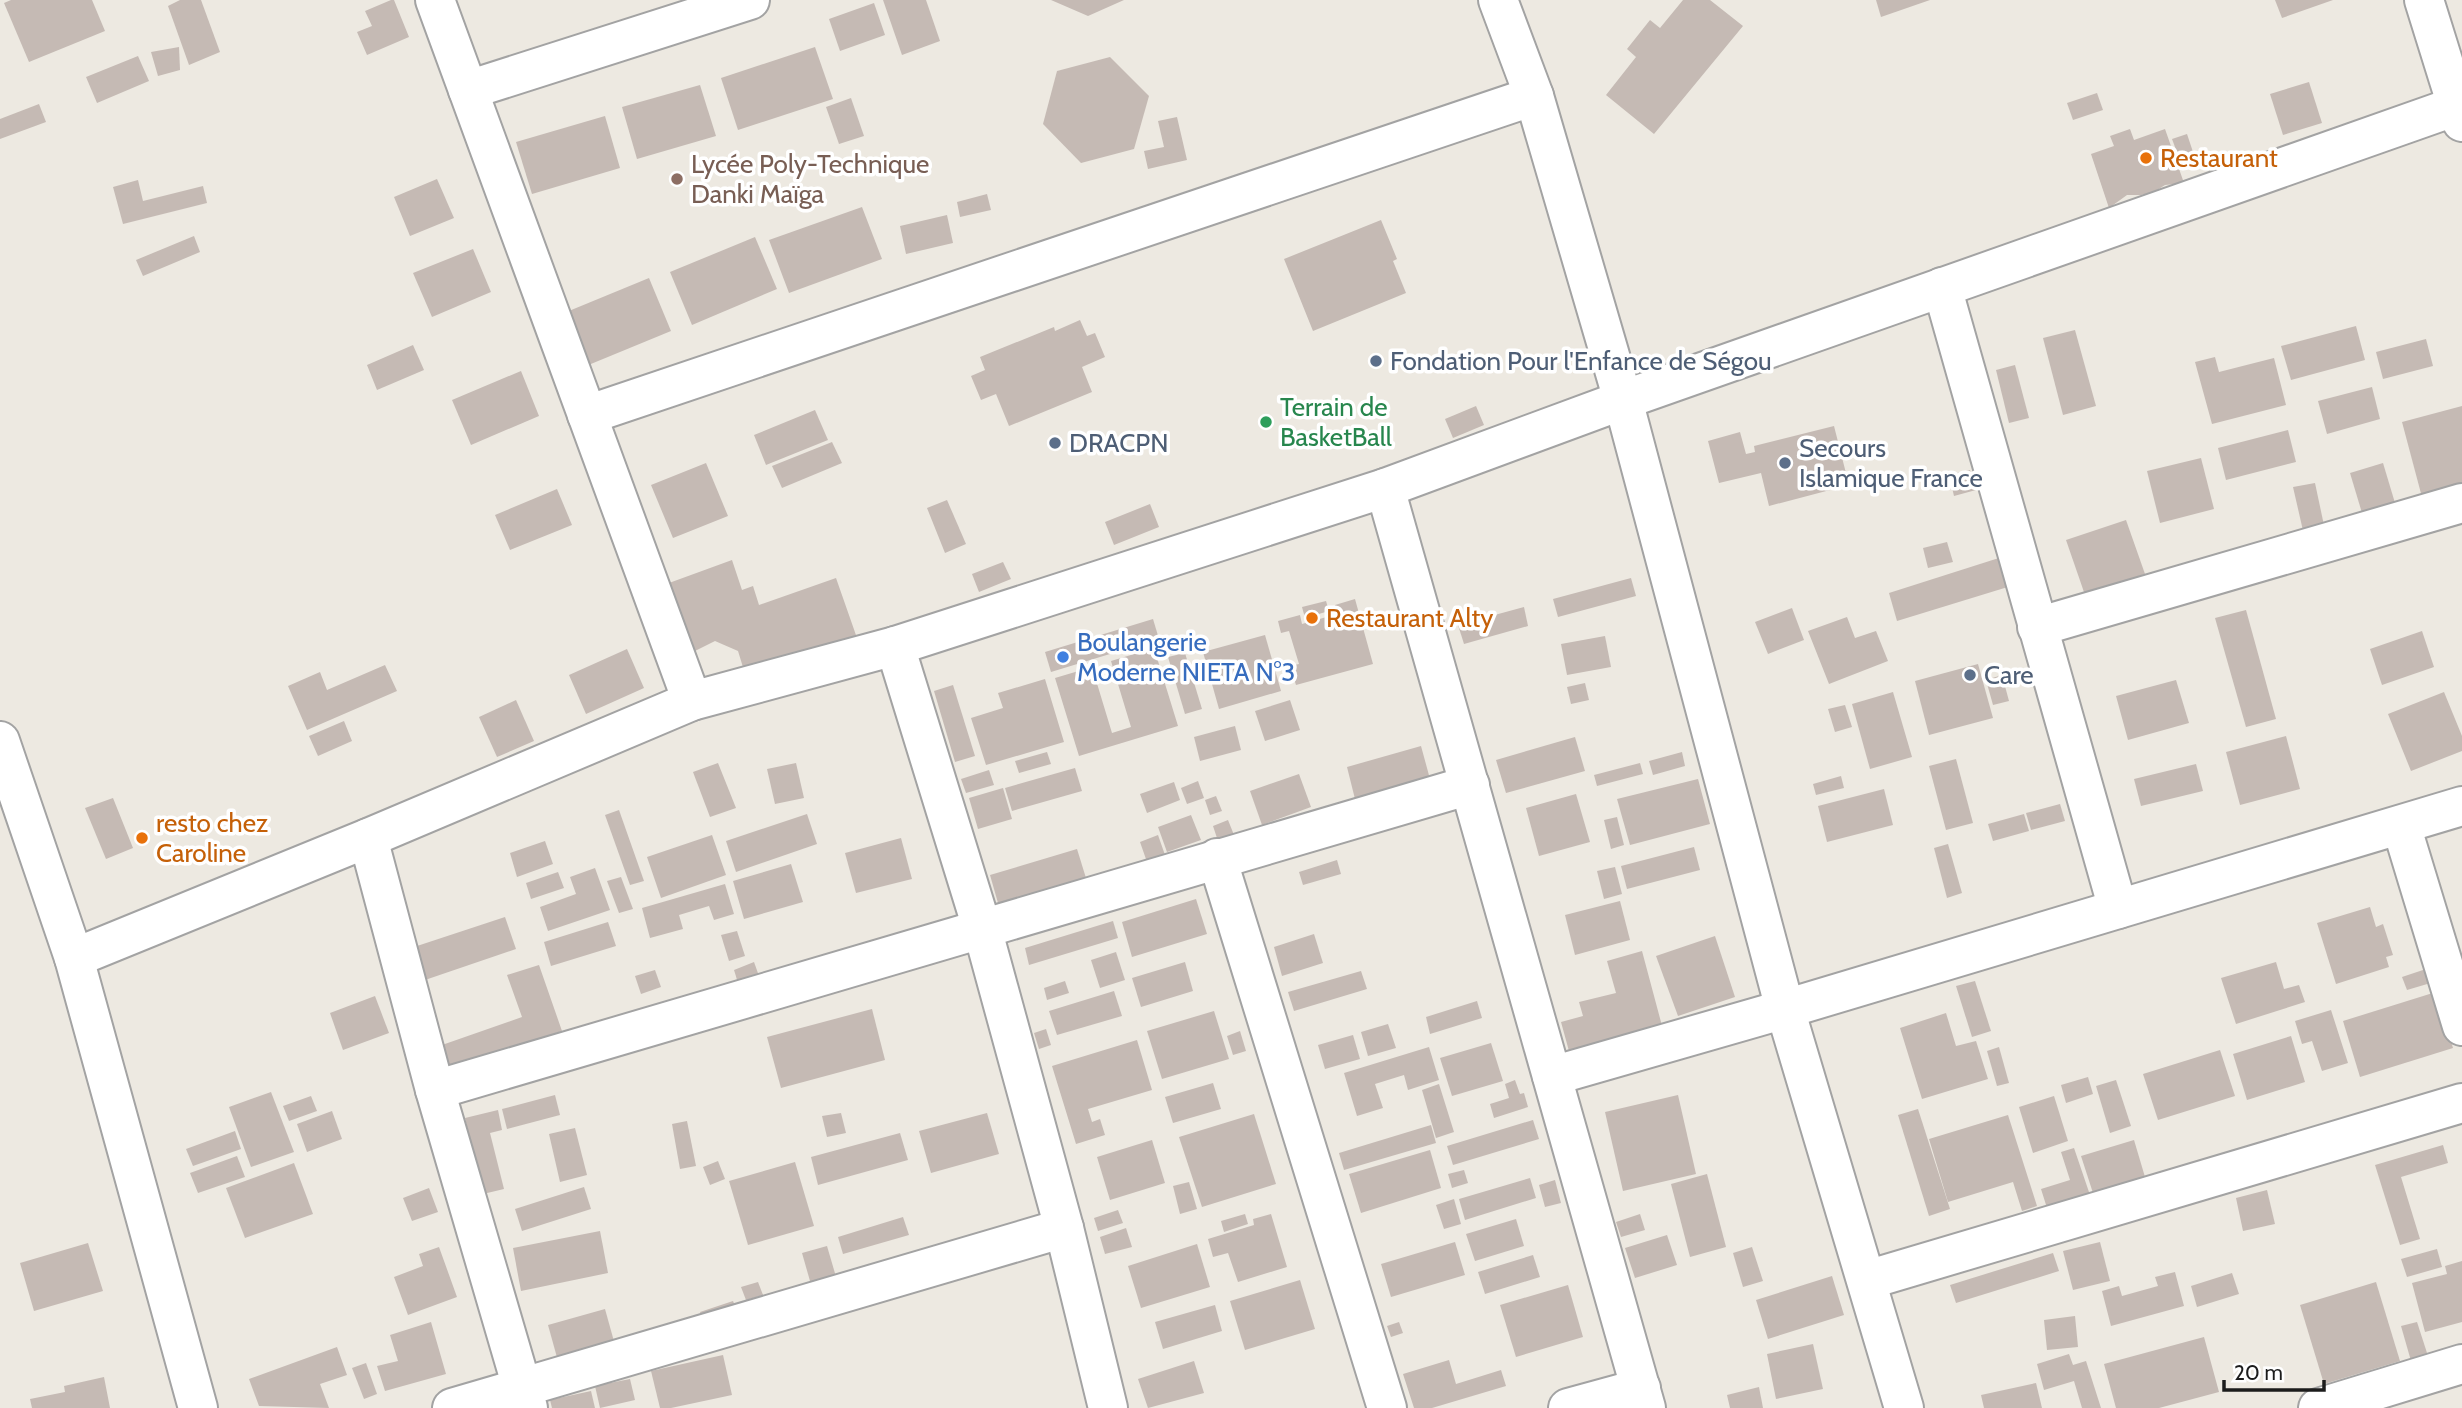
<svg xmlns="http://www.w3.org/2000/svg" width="2462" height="1408" viewBox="0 0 2462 1408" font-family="Cabin,sans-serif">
<rect width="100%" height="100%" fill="#ede9e1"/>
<!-- building -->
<g fill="#c5bab4">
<polygon points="11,0 92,0 105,31 29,62 4,3"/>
<polygon points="180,0 201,0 220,52 189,65 168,6"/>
<polygon points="391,0 394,0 409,37 367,55 357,32 372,26 365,11"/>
<polygon points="883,0 926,0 940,41 902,55"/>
<polygon points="1051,0 1124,0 1088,16"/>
<polygon points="1683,0 1710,0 1743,26 1654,134 1606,95 1636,57 1627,49 1650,20 1660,28"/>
<polygon points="1876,0 1930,0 1881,17"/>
<polygon points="2275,0 2333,0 2282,18"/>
<polygon points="874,3 885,35 840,51 829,19"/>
<polygon points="179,47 180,70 158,76 151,52"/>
<polygon points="815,47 833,99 738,130 721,78"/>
<polygon points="138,56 149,81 97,103 86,77"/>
<polygon points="1110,57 1149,96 1134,149 1081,163 1043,124 1057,71"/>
<polygon points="2309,82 2322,123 2283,135 2270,94"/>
<polygon points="700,85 716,136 637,159 622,107"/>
<polygon points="2097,93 2103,110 2073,120 2067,103"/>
<polygon points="851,98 864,136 839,144 826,107"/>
<polygon points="39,104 46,122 0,139 0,119"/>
<polygon points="605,116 620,168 532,194 516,142"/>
<polygon points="1177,117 1187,160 1148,169 1144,151 1164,147 1158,121"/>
<polygon points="2130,129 2134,140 2165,129 2184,183 2165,185 2154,192 2141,195 2127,195 2109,208 2091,154 2114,146 2110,136"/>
<polygon points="2187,134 2196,161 2182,166 2172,139"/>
<polygon points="437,179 454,218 410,236 394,197"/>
<polygon points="138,180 143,201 203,186 207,203 123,224 113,187"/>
<polygon points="987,194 991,210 960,217 957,202"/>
<polygon points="862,207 882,259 789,293 769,240"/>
<polygon points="947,215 953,243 906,254 900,226"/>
<polygon points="1381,220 1397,259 1393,261 1406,293 1313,331 1284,259"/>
<polygon points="194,236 200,252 143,276 136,260"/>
<polygon points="755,237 777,289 692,325 670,272"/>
<polygon points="473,249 491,292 432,317 413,273"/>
<polygon points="649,278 671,331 586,366 564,313"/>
<polygon points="1080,320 1087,336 1095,333 1105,357 1082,367 1092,392 1009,426 996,394 981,400 971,376 985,370 980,357 1054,327 1055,331"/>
<polygon points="2356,326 2365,360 2291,380 2281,346"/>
<polygon points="2075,330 2096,406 2063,415 2043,338"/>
<polygon points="2426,339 2433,366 2383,379 2376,352"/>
<polygon points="413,345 424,370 377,390 367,365"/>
<polygon points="2215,357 2219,372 2274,358 2286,405 2212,424 2195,362"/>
<polygon points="2015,365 2029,418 2009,423 1996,370"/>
<polygon points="521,371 539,416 471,445 452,400"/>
<polygon points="2372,387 2380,419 2327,434 2318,401"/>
<polygon points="1476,406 1484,425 1453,438 1445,419"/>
<polygon points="2462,406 2462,491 2423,501 2402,422"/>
<polygon points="815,410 828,440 766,465 754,435"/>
<polygon points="1834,426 1849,485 1769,506 1761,473 1719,483 1708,441 1740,432 1746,454 1755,452 1754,446"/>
<polygon points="2288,430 2296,462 2226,480 2218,448"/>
<polygon points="832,442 842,463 782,488 772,466"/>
<polygon points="2201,458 2214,509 2160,523 2147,471"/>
<polygon points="706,463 728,516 673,538 651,485"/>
<polygon points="2383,463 2398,513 2365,523 2350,473"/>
<polygon points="1970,470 1976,490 1954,496 1949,475"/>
<polygon points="2315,483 2325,530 2304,535 2293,487"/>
<polygon points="557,489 572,525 510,550 495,515"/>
<polygon points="947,500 966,544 945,553 927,508"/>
<polygon points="1150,504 1159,527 1114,545 1105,522"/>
<polygon points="2126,520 2145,574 2085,595 2066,540"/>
<polygon points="1947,542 1953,562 1928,568 1923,548"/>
<polygon points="2002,557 2011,586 1897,621 1889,593"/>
<polygon points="732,560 742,590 753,586 759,605 836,578 857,638 746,677 738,651 715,641 693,652 669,583"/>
<polygon points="1003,562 1011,579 979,592 972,574"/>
<polygon points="1631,578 1636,596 1558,617 1553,599"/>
<polygon points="1355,599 1373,664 1296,685 1290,666 1299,664 1289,631 1281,633 1278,621 1300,615 1302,624 1337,614 1335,605"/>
<polygon points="1326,601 1329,611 1305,618 1302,607"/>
<polygon points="1524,607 1528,626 1464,644 1458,625"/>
<polygon points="1792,608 1804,640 1768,654 1755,622"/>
<polygon points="2246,610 2276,719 2246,727 2215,618"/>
<polygon points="1847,617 1855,638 1876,631 1888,661 1829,684 1808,631"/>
<polygon points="1153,619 1159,639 1051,672 1045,652"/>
<polygon points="2422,631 2434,667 2382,685 2370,649"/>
<polygon points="1265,635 1281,691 1219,709 1203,652"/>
<polygon points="1605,636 1611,667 1567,675 1561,644"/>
<polygon points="1154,648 1178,726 1079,756 1055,678 1092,667 1112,733 1131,727 1111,661"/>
<polygon points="627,649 644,688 586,714 569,675"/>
<polygon points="1185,653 1202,709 1185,714 1168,657"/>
<polygon points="1978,664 1993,718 1929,735 1915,681"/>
<polygon points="385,665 397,691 307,730 288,686 320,672 327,690"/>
<polygon points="2002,675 2009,701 1993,705 1986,680"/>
<polygon points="1045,679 1064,742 986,765 971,718 1003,708 998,693"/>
<polygon points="2176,680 2189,723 2128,740 2116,696"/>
<polygon points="1585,683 1589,700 1571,704 1567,687"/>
<polygon points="953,685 975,756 955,762 934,691"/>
<polygon points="1893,692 1912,757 1870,769 1852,704"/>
<polygon points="2444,692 2462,736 2462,751 2411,771 2388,714"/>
<polygon points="516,700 534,741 497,757 479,717"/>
<polygon points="1290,700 1300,730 1265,741 1255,711"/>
<polygon points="1845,705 1852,727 1835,732 1828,709"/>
<polygon points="344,721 352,741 318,756 309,736"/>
<polygon points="1235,726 1241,750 1200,761 1194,737"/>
<polygon points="2286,736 2300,789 2240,805 2226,752"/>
<polygon points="1575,737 1585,771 1506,793 1496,760"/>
<polygon points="1421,746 1430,779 1355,799 1347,767"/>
<polygon points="1047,752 1051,764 1019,773 1015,761"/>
<polygon points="1682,752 1685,766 1653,775 1649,761"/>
<polygon points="1956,759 1973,823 1946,830 1929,766"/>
<polygon points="718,763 736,808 710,817 693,772"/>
<polygon points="796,763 804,798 775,804 767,769"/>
<polygon points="1640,763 1643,774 1597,786 1594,775"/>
<polygon points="2196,764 2203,791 2141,806 2134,779"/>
<polygon points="1075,768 1082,791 1012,811 1005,788"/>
<polygon points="989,770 994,785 966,793 961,779"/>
<polygon points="1299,774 1311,807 1262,825 1250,791"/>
<polygon points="1841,776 1844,788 1816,795 1813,784"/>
<polygon points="1698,779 1710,824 1630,845 1617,799"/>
<polygon points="1198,781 1204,798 1187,804 1181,788"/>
<polygon points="1174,782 1180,800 1147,813 1140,794"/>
<polygon points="1003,788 1012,819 978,829 969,798"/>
<polygon points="1884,789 1893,825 1827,842 1818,806"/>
<polygon points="1576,794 1590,842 1539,856 1526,808"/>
<polygon points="1216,796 1222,811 1210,815 1205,800"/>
<polygon points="113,798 133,848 106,859 85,808"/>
<polygon points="2060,804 2065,821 2031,830 2026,813"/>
<polygon points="619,810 644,881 630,885 605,815"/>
<polygon points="807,814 817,844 736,872 726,841"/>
<polygon points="2024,814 2029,831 1993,841 1988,824"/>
<polygon points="1191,815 1201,840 1167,852 1158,827"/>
<polygon points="1617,817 1624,845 1611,849 1604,820"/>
<polygon points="1228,820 1234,835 1218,841 1213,826"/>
<polygon points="712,835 726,875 661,898 647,857"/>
<polygon points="1158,835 1165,855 1147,862 1140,842"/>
<polygon points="901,838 912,879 856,893 845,853"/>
<polygon points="545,841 553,864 517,877 510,853"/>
<polygon points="1948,844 1962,893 1947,898 1934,848"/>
<polygon points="1694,847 1700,870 1627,889 1621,866"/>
<polygon points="1077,849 1086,878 998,903 990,875"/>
<polygon points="1337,860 1341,874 1303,885 1299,872"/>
<polygon points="791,864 803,902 744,919 733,881"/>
<polygon points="1615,867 1622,894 1604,899 1597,871"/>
<polygon points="595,868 610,910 548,931 540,907 576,894 570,877"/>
<polygon points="558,872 564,888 531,899 526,883"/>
<polygon points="621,877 633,909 619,913 607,881"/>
<polygon points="725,884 734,914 714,920 709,906 679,915 683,929 650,938 642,908"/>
<polygon points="1196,899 1207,934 1132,957 1122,922"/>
<polygon points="1620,901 1630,940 1575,955 1565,915"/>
<polygon points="2370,907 2376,927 2383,924 2393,955 2386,957 2389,967 2336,984 2317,923"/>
<polygon points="505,917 516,949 425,980 414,947"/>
<polygon points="1113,921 1118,938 1029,965 1025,948"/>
<polygon points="608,922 616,946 551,966 544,942"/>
<polygon points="737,931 745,956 729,961 721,935"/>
<polygon points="1314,934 1323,963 1282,976 1274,947"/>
<polygon points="1715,936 1735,997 1678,1016 1656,956"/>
<polygon points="1642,951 1665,1037 1572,1062 1561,1022 1583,1016 1579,1002 1616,993 1607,961"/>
<polygon points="1116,952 1125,980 1100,988 1091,960"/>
<polygon points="754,962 759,976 738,983 734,970"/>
<polygon points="1185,962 1193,991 1141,1007 1132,978"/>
<polygon points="2276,962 2284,989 2299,985 2305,1002 2236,1024 2221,978"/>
<polygon points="539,965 562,1031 451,1069 442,1045 522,1017 507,975"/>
<polygon points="2429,968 2434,982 2407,990 2402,977"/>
<polygon points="655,970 661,987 641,994 635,976"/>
<polygon points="1361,971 1367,989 1294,1011 1288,992"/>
<polygon points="1065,981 1069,993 1047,1000 1044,988"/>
<polygon points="1975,981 1991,1031 1972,1037 1956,986"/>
<polygon points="1114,991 1122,1016 1057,1035 1049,1011"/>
<polygon points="2436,992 2453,1048 2360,1077 2343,1021"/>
<polygon points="375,996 389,1033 343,1050 330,1013"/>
<polygon points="1477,1001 1482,1018 1430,1034 1426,1017"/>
<polygon points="872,1009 885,1060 781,1088 767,1037"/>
<polygon points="2331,1010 2348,1063 2322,1071 2312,1041 2302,1044 2295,1021"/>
<polygon points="1214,1011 1229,1059 1162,1079 1147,1031"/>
<polygon points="1946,1013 1956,1046 1976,1041 1988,1079 1922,1099 1900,1028"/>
<polygon points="1388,1024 1396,1048 1368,1056 1361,1032"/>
<polygon points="1046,1029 1051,1045 1039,1049 1034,1033"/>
<polygon points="1240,1031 1246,1051 1233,1055 1227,1036"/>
<polygon points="1353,1035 1360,1059 1325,1069 1318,1045"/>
<polygon points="2291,1036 2305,1082 2247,1100 2233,1054"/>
<polygon points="1137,1040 1152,1090 1088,1109 1092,1122 1100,1119 1105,1135 1076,1144 1052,1066"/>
<polygon points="1491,1043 1503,1081 1452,1096 1440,1058"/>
<polygon points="1429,1047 1439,1080 1408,1090 1404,1075 1375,1084 1383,1108 1357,1116 1344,1073"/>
<polygon points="1999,1047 2009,1083 1997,1086 1987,1051"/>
<polygon points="2220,1050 2235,1096 2158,1120 2143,1074"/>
<polygon points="2088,1077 2093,1094 2066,1103 2061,1085"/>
<polygon points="1515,1080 1520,1094 1524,1093 1528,1107 1494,1118 1490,1104 1509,1098 1505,1084"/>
<polygon points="2116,1080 2131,1126 2110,1133 2096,1086"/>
<polygon points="1213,1083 1221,1109 1173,1123 1165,1097"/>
<polygon points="1439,1084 1454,1132 1436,1138 1422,1090"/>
<polygon points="271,1092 294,1152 251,1167 229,1107"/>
<polygon points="555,1095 560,1115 507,1129 502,1109"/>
<polygon points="1678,1095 1696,1174 1623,1191 1605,1112"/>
<polygon points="311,1096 317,1111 289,1121 283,1106"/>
<polygon points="2054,1096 2068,1141 2033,1153 2019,1107"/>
<polygon points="1918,1109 1950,1209 1929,1216 1898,1115"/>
<polygon points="498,1110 502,1130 490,1133 504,1189 483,1194 465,1118"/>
<polygon points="332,1111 342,1139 307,1152 297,1124"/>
<polygon points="841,1113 846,1133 827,1137 822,1116"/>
<polygon points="987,1113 999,1154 931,1173 919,1131"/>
<polygon points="1254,1114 1276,1184 1202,1207 1179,1137"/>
<polygon points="2008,1115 2037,1206 2022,1211 2013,1182 1948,1202 1929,1139"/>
<polygon points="1533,1120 1539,1139 1453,1165 1447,1146"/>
<polygon points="687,1121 696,1166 680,1169 672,1124"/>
<polygon points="1431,1125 1436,1143 1344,1170 1339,1153"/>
<polygon points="575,1128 587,1175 560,1182 549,1134"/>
<polygon points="235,1131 241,1149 193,1166 186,1149"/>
<polygon points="900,1133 908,1160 818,1185 811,1157"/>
<polygon points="1152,1140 1165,1183 1110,1200 1097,1157"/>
<polygon points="2134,1140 2145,1177 2093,1193 2081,1156"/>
<polygon points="2443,1145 2448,1163 2401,1177 2420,1239 2400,1245 2375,1165"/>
<polygon points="2074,1148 2090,1195 2047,1208 2041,1189 2070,1180 2061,1152"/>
<polygon points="1430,1150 1441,1188 1361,1213 1349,1174"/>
<polygon points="237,1156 245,1177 198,1193 190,1173"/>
<polygon points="718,1161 725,1179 710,1185 703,1167"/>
<polygon points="795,1162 814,1226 748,1245 729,1181"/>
<polygon points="294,1163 313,1214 245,1238 226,1188"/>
<polygon points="1464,1170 1468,1183 1452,1188 1448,1174"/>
<polygon points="1707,1174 1726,1247 1690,1257 1671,1184"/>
<polygon points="1530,1178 1536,1198 1465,1220 1459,1199"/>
<polygon points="1555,1180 1561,1203 1545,1207 1539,1185"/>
<polygon points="1189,1182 1197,1209 1180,1214 1173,1186"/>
<polygon points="584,1187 591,1209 522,1231 515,1209"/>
<polygon points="429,1188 438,1212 412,1221 403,1198"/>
<polygon points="2267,1190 2275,1224 2243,1231 2236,1198"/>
<polygon points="1454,1199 1461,1224 1444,1229 1436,1205"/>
<polygon points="1118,1210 1123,1223 1098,1231 1094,1218"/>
<polygon points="1245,1214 1248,1224 1224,1232 1221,1221"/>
<polygon points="1271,1214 1287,1267 1238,1282 1228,1253 1213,1257 1208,1239 1254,1225 1253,1219"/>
<polygon points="1640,1214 1645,1230 1621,1237 1616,1222"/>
<polygon points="903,1217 909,1235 843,1254 838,1237"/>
<polygon points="1516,1219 1524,1246 1475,1261 1466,1234"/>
<polygon points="1126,1228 1132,1247 1105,1254 1100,1237"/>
<polygon points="600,1231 608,1273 521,1291 513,1248"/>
<polygon points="1667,1235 1677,1265 1635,1278 1625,1248"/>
<polygon points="1455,1242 1465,1275 1391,1297 1381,1264"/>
<polygon points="2100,1242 2110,1281 2073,1290 2063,1251"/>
<polygon points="88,1243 103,1291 34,1311 20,1263"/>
<polygon points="1197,1244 1210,1287 1141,1308 1128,1266"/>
<polygon points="827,1246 839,1287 814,1295 802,1253"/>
<polygon points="439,1247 457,1297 408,1315 394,1277 423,1266 419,1254"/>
<polygon points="1752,1247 1763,1281 1743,1287 1733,1253"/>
<polygon points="2437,1249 2442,1267 2407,1277 2401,1259"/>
<polygon points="2053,1253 2059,1271 1956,1303 1950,1285"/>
<polygon points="1533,1255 1540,1277 1485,1294 1478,1272"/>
<polygon points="2462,1261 2462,1322 2425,1332 2412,1283 2447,1274 2445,1266"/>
<polygon points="2175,1272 2184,1306 2111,1326 2102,1291 2119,1286 2122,1296 2158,1286 2155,1277"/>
<polygon points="2232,1273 2239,1294 2197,1307 2191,1286"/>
<polygon points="1832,1276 1844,1315 1768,1339 1756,1300"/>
<polygon points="1300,1280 1315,1329 1245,1350 1230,1301"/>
<polygon points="758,1282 763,1295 746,1300 741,1287"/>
<polygon points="2376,1282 2400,1361 2324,1384 2300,1305"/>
<polygon points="1568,1285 1583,1337 1516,1357 1500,1305"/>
<polygon points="733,1301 738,1313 704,1324 700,1312"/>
<polygon points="1215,1305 1222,1331 1163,1349 1155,1322"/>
<polygon points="605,1309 615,1345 558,1361 548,1325"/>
<polygon points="2075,1316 2078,1347 2047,1350 2044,1320"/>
<polygon points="431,1322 446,1374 385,1391 377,1366 398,1361 390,1335"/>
<polygon points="1399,1322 1403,1333 1391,1337 1387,1326"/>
<polygon points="2417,1322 2428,1356 2411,1361 2401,1326"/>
<polygon points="2204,1337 2219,1392 2159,1408 2116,1408 2104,1364"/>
<polygon points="1813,1344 1823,1389 1776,1399 1767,1354"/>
<polygon points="337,1347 347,1375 320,1384 329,1408 259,1406 249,1379"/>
<polygon points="2069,1354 2073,1365 2086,1361 2101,1408 2082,1408 2074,1381 2044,1390 2037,1364"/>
<polygon points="723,1355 732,1395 671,1408 660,1408 651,1371"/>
<polygon points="1449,1360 1456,1384 1501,1370 1506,1386 1432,1408 1414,1408 1403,1374"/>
<polygon points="1194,1361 1204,1393 1148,1408 1138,1379"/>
<polygon points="366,1363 377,1394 364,1399 352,1368"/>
<polygon points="104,1377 110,1408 32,1408 30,1399 65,1392 64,1386"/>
<polygon points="630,1379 635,1400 600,1408 595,1386"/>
<polygon points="2036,1383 2042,1408 1984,1408 1981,1395"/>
<polygon points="1759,1387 1763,1408 1730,1408 1727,1395"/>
<polygon points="591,1391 595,1408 552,1408 550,1400"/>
</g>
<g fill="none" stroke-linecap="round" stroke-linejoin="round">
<!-- minor casing -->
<g stroke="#a3a3a3" stroke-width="42">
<g id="minor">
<polyline points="435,0 692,701"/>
<polyline points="1498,0 1534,96 1623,400 1785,1009 1904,1408"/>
<polyline points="2424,0 2462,122"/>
<polyline points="468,90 750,0"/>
<polyline points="1942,287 2118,909"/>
<polyline points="587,415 1534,96"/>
<polyline points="1385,488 1646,1408"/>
<polyline points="2037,627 2462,503"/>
<polyline points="895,646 982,928 1064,1228 1108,1408"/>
<polyline points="2401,825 2462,1026"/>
<polyline points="368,838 435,1090 528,1408"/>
<polyline points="1217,858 1387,1408"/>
<polyline points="74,958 368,838 692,701 895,646 1385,488 1623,400 2462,104"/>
<polyline points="1552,1076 1785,1009 2462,806"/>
<polyline points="435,1090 1470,785"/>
<polyline points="1867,1280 2462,1103"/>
<polyline points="452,1408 1064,1228"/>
<polyline points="1568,1408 1641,1388"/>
<polyline points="2318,1408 2462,1364"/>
</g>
</g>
<!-- tertiary casing -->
<g stroke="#a3a3a3" stroke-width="42">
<polyline id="tertiary" points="0,741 74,958 198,1408"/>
</g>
<!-- minor -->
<use href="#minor" stroke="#fff" stroke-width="38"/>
<!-- tertiary -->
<use href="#tertiary" stroke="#fff" stroke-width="38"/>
</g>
<!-- markers -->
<g fill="#e8710a" stroke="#fff" stroke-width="2.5">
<circle cx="2146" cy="158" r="7"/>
<circle cx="1312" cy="618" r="7"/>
<circle cx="142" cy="838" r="7"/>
</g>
<circle fill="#8d6e63" stroke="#fff" stroke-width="2.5" cx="677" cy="179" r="7"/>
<g fill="#5c6f8a" stroke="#fff" stroke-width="2.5">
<circle cx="1376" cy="361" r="7"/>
<circle cx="1055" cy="443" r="7"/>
<circle cx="1785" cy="463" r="7"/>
<circle cx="1970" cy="675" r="7"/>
</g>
<circle fill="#2e9e5b" stroke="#fff" stroke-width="2.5" cx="1266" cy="422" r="7"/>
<circle fill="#3f7fe0" stroke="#fff" stroke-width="2.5" cx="1063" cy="657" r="7"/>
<g text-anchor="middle" stroke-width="7" stroke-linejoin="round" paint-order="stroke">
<!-- food labels -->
<g font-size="26" fill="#c56008" stroke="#fff" text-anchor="start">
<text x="2160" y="167">Restaurant</text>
<text x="1326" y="627">Restaurant Alty</text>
<text x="156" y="832">resto chez<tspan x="156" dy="30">Caroline</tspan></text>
</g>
<!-- education labels -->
<g font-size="26" fill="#785e54" stroke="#fff" text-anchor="start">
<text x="691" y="173">Lycée Poly-Technique<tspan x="691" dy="30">Danki Maïga</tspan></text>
</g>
<!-- service labels -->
<g font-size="26" fill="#4e5e75" stroke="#fff" text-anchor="start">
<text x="1390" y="370">Fondation Pour l'Enfance de Ségou</text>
<text x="1069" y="452">DRACPN</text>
<text x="1799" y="457">Secours<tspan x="1799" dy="30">Islamique France</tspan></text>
<text x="1984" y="684">Care</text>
</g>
<!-- leisure labels -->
<g font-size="26" fill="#27864d" stroke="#fff" text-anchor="start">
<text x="1280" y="416">Terrain de<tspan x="1280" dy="30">BasketBall</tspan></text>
</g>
<!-- shop labels -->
<g font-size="26" fill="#366cbe" stroke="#fff" text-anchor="start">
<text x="1077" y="651">Boulangerie<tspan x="1077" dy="30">Moderne NIETA N°3</tspan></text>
</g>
</g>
<!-- scale -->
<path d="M2224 1380v10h100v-10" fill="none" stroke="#1c1c1c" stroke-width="3.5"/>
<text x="2234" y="1380" font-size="21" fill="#1c1c1c" stroke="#ffffff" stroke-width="5" paint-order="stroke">20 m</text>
</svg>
